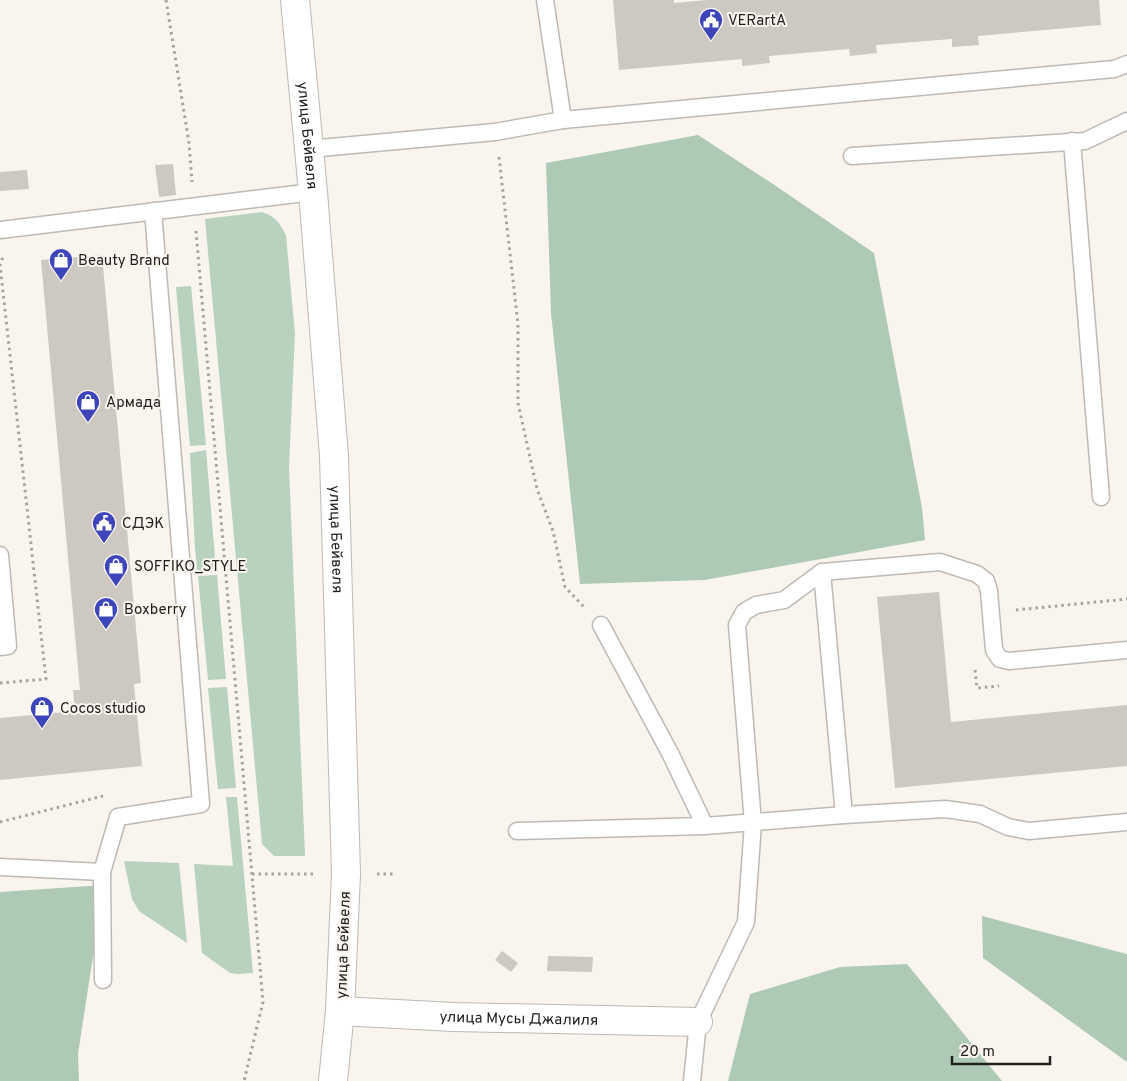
<svg xmlns="http://www.w3.org/2000/svg" width="1127" height="1081" viewBox="0 0 1127 1081" font-family="Overpass,sans-serif">
<rect width="100%" height="100%" fill="#faf4ef"/>
<!-- green -->
<g fill="#b8d2be">
<path d="M262 212C276 217 279 222 286 235L295 334 289 467 305 856H274L262 844 205 219Z"/>
<polygon points="191,286 206,445 190,446 176,287"/>
<polygon points="206,450 216,569 197,570 195,548 190,453"/>
<polygon points="217,575 226,679 208,680 198,576"/>
<polygon points="227,687 236,788 218,789 208,688"/>
<polygon points="226,797 237,797 253,973 237,974 230,973 202,953 194,864 233,866"/>
<polygon points="124,861 179,863 187,943 139,911 132,899"/>
</g>
<!-- forest -->
<g fill="#aecab5">
<polygon points="698,135 776,186 874,253 922,508 925,540 705,580 580,584 551,313 546,163"/>
<polygon points="104,885 78,1054 79,1081 0,1081 0,892"/>
<polygon points="982,916 1127,954 1127,1062 983,958"/>
<polygon points="907,964 1002,1081 728,1081 750,994 840,967"/>
</g>
<!-- building -->
<g fill="#cec8c3">
<polygon points="613,0 674,0 674,3 707,0 1099,0 1101,25 978,36 979,45 952,47 952,39 876,45 877,53 850,56 849,49 769,56 770,63 742,66 742,59 619,70"/>
<polygon points="173,164 176,195 159,197 155,165"/>
<polygon points="27,170 29,189 0,191 0,172"/>
<polygon points="102,255 141,683 134,684 142,766 0,780 0,718 75,711 73,690 80,690 41,260"/>
<polygon points="939,592 951,722 1127,705 1127,766 895,788 877,597"/>
<polygon points="502,951 518,963 511,972 495,960"/>
<polygon points="548,956 593,957 592,972 547,971"/>
</g>
<g fill="none" stroke-linecap="round" stroke-linejoin="round">
<!-- service casing -->
<g stroke="#beb9b4" stroke-width="19">
<g id="service">
<polyline points="545,0 563,120"/>
<polyline points="1072,141 1101,497"/>
<polyline points="309,149 495,132 563,120 1114,69 1127,64"/>
<polyline points="852,156 1085,141 1127,121"/>
<polyline points="0,230 313,192"/>
<polyline points="0,555 8,646 0,647"/>
<polyline points="822,572 844,815"/>
<polyline points="601,625 670,753 705,826"/>
<polyline points="517,831 705,826 844,815 945,809 980,814 1008,827 1029,831 1127,822"/>
<polyline points="0,867 102,872 118,817 201,804 153,211"/>
<polyline points="102,872 103,980"/>
<polyline points="692,1081 698,1022 746,922 753,823 737,625 744,612 756,605 784,600 822,572 940,562 977,574 986,581 989,591 994,650 1000,659 1009,661 1127,650"/>
</g>
</g>
<!-- minor casing -->
<g stroke="#beb9b4" stroke-width="30">
<g id="minor">
<path id="s1" d="M340 1011 454 1017 698 1022"/>
</g>
</g>
<!-- secondary casing -->
<g stroke="#beb9b4" stroke-width="30">
<g id="secondary">
<path id="s2" d="M295 0 313 192 334 456 346 874 340 1011 333 1081"/>
</g>
</g>
<!-- path -->
<g stroke="#a7a29e" stroke-width="3" stroke-dasharray="2.5 4" stroke-linecap="butt">
<polyline points="166,0 189,143 192,182"/>
<polyline points="499,157 518,324 518,403 537,489 553,531 565,587 585,608"/>
<polyline points="196,231 263,1002 244,1081"/>
<polyline points="1016,610 1127,599"/>
<polyline points="975,670 977,688 999,686"/>
<polyline points="0,683 46,679 0,265 4,254"/>
<polyline points="0,822 103,796"/>
<polyline points="252,874 316,874"/>
<polyline points="377,874 394,874"/>
</g>
<!-- service -->
<use href="#service" stroke="#fff" stroke-width="16"/>
<!-- minor -->
<use href="#minor" stroke="#fff" stroke-width="28"/>
<!-- secondary -->
<use href="#secondary" stroke="#fff" stroke-width="28"/>
</g>
<!-- icons -->
<defs>
<g id="civic-pin" transform="scale(1.25)"><path d="M0 17L-7.5 6A9.5 9.5 0 1 1 7.5 6Z" fill="#3c46ba" stroke="#faf4ef"/><path d="M-.6-6.5H3V-4.5H.6V-3L4-1V1h2V6H-6V1h2V-1L-.6-3ZM-1.2 2.5V6h2.4V2.5Z" fill="#fff"/></g>
<g id="shop-pin" transform="scale(1.25)"><path d="M0 17L-7.5 6A9.5 9.5 0 1 1 7.5 6Z" fill="#3c46ba" stroke="#faf4ef"/><path d="M-5-2.5h2.3a2.7 3.5 0 0 1 5.4 0H5L5.5 6h-11ZM-1.5-2.5h3a1.5 2.3 0 0 0-3 0Z" fill="#fff"/></g>
</defs>
<g fill-rule="evenodd">
<use href="#civic-pin" x="711" y="20"/>
<use href="#shop-pin" x="61" y="260"/>
<use href="#shop-pin" x="88" y="402"/>
<use href="#civic-pin" x="104" y="523"/>
<use href="#shop-pin" x="116" y="566"/>
<use href="#shop-pin" x="106" y="609"/>
<use href="#shop-pin" x="42" y="708"/>
</g>
<g text-anchor="middle" stroke-width="4" stroke-linejoin="round" paint-order="stroke">
<!-- poi labels -->
<g font-size="15" fill="#23211f" stroke="#faf4ef" text-anchor="start">
<text x="728" y="25">VERartA</text>
<text x="78" y="265">Beauty Brand</text>
<text x="106" y="407">Армада</text>
<text x="122" y="528">СДЭК</text>
<text x="134" y="571">SOFFIKO_STYLE</text>
<text x="124" y="614">Boxberry</text>
<text x="60" y="713">Cocos studio</text>
</g>
<!-- street labels -->
<g font-size="15" fill="#23211f" stroke="#faf4ef">
<text dy="5" stroke="none"><textPath href="#s2" startOffset="136">улица Бейвеля</textPath></text>
<text dy="5" stroke="none"><textPath href="#s2" startOffset="541">улица Бейвеля</textPath></text>
<text transform="translate(343 945) rotate(-88)" y="5">улица Бейвеля</text>
<text dy="5" stroke="none"><textPath href="#s1" startOffset="179">улица Мусы Джалиля</textPath></text>
</g>
</g>
<!-- scale -->
<path d="M952 1056v8h98v-8" fill="none" stroke="#23211f" stroke-width="2.5"/>
<text x="960" y="1056" font-size="15" fill="#23211f" stroke="#faf4ef" stroke-width="4" paint-order="stroke">20 m</text>
</svg>
